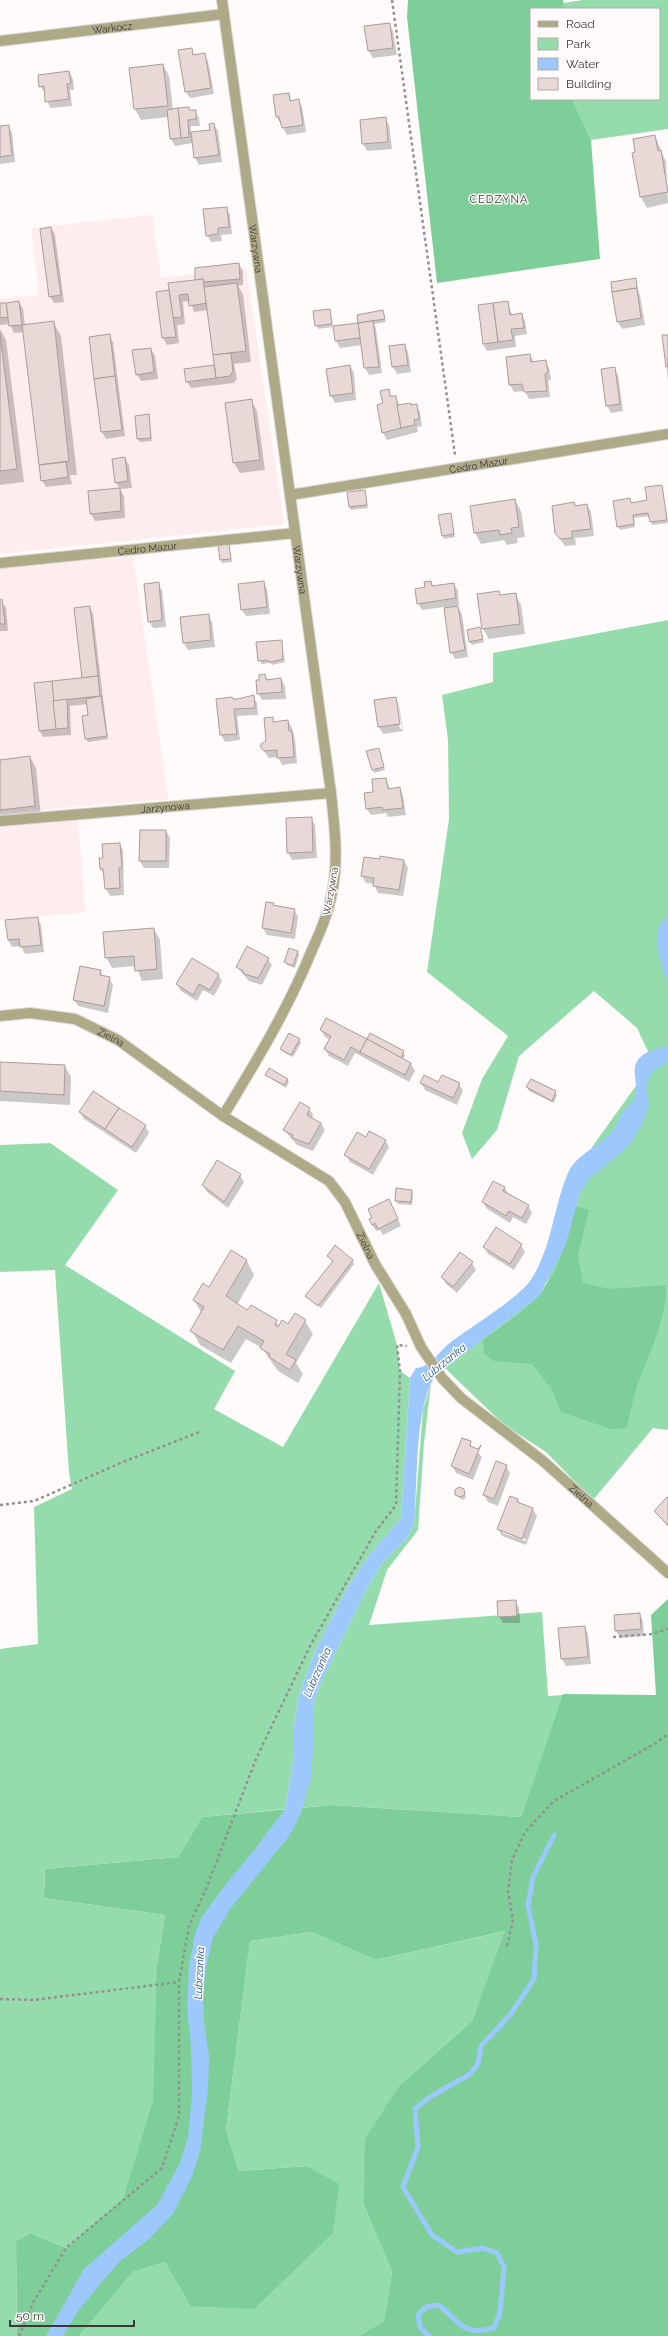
<svg xmlns="http://www.w3.org/2000/svg" width="668" height="2336" viewBox="0 0 668 2336" font-family="Raleway,sans-serif">
<rect width="100%" height="100%" fill="#fefbfa"/>
<!-- commercial -->
<polygon fill="#feedee" points="152,215 161,278 246,267 284,524 0,554 0,299 39,295 31,228"/>
<!-- industrial -->
<g fill="#feedec">
<polygon points="133,556 168,799 0,813 0,568"/>
<polygon points="78,819 85,912 0,920 0,826"/>
</g>
<!-- green -->
<g fill="#95dcad">
<polygon points="583,0 668,0 668,129 591,140 572,99 659,99 659,9 564,9 563,3"/>
<polygon points="668,620 668,1430 653,1428 593,1500 546,1452 503,1424 445,1368 539,1296 546,1284 571,1226 592,1147 653,1062 637,1028 594,991 519,1056 497,1130 472,1159 462,1133 482,1079 508,1036 427,972 449,819 448,740 442,695 493,682 493,653"/>
<polygon points="50,1143 118,1190 65,1265 235,1371 214,1409 283,1447 379,1283 397,1345 400,1371 410,1378 401,1518 368,1557 350,1583 316,1649 299,1695 294,1725 294,1755 285,1809 202,1817 178,1857 45,1869 44,1898 165,1915 157,1965 162,2168 66,2248 31,2233 16,2241 17,2336 0,2336 0,1649 38,1644 34,1507 72,1489 69,1473 55,1270 0,1272 0,1145"/>
<polygon points="431,1383 424,1443 418,1530 387,1570 369,1625 542,1612 548,1696 563,1695 521,1817 331,1805 298,1808 313,1706 319,1687 367,1588 383,1562 407,1538 414,1524 423,1410"/>
<polygon points="506,1931 472,2021 400,2085 364,2205 392,2272 384,2323 359,2336 79,2336 133,2272 165,2262 190,2306 306,2166 239,2171 226,2130 250,1941 311,1932 376,1960"/>
</g>
<!-- forest -->
<g fill="#7ece9a">
<polygon points="408,0 563,0 564,9 531,9 531,99 572,99 591,140 600,259 437,283 407,17"/>
<path d="M575 1206 589 1210 578 1255 583 1283 609 1289 666 1285C668 1316 648 1357 637 1386 633 1399 630 1414 627 1428L611 1429 561 1412 551 1388 532 1364 494 1361 484 1353 483 1340C501 1326 522 1313 538 1296 557 1276 570 1233 575 1206Z"/>
<polygon points="668,1599 668,2336 359,2336 384,2322 392,2272 364,2205 365,2139 400,2085 472,2021 505,1931 376,1960 311,1932 250,1941 226,2130 239,2171 306,2166 339,2184 333,2233 254,2309 190,2306 165,2262 133,2272 79,2336 17,2336 16,2241 31,2233 66,2248 123,2199 153,2101 157,1965 165,1915 44,1898 45,1869 178,1857 202,1817 331,1805 521,1817 563,1694 656,1695 651,1615"/>
</g>
<!-- water -->
<g fill="#9cc8fc">
<path d="M668 916V985C663 966 646 930 668 916Z"/>
<path d="M668 1045V1062L653 1071 648 1080 646 1089 649 1104 644 1120 633 1140 621 1153 590 1178 580 1193 565 1247 539 1296 434 1377C414 1414 418 1481 414 1524L407 1538 383 1562 367 1588 319 1687 313 1706V1750L311 1778 301 1813 290 1835 230 1909 213 1938 206 1967 203 1996 204 2022 209 2056 208 2090 200 2152 191 2179 172 2215 149 2239 118 2263 78 2311 63 2336H46L84 2269 157 2205 180 2163 188 2137 192 2094 191 2047 187 2008 189 1967 195 1934 201 1918 226 1884 255 1849 285 1809 294 1755V1725L299 1695 316 1649 350 1583 368 1557 401 1518 410 1378 416 1368C431 1367 440 1350 451 1342 471 1327 518 1298 530 1281 552 1249 553 1208 568 1173 576 1154 601 1146 614 1129 617 1125 618 1118 622 1113 626 1107 632 1104 635 1097 640 1083 627 1066 643 1055 649 1050 661 1049 668 1045Z"/>
</g>
<!-- shadow -->
<g fill="#0003" fill-rule="evenodd">
<polygon points="389,24 393,31 397,55 373,58 369,51 366,27"/>
<polygon points="191,49 195,56 204,54 208,61 214,94 190,98 186,92"/>
<polygon points="163,65 169,76 173,110 188,108 190,111 195,111 199,118 200,126 191,126 191,133 211,130 214,125 218,131 222,162 199,165 195,158 193,143 175,146 171,139 168,117 141,120 135,109 131,69"/>
<polygon points="69,72 73,79 74,90 70,90 72,106 50,108 45,93 40,86"/>
<polygon points="288,95 292,101 298,100 302,107 306,132 287,135 277,117"/>
<polygon points="385,118 389,125 392,149 367,151 363,144 361,121"/>
<polygon points="8,126 12,133 15,162 0,164 0,127"/>
<polygon points="655,136 666,162 668,203 647,208 641,197 633,153 637,153"/>
<polygon points="226,208 230,215 232,234 221,235 222,241 211,242 207,235"/>
<polygon points="51,228 55,235 64,302 54,303 50,296"/>
<polygon points="239,264 243,271 243,285 238,286 243,294 251,362 234,364 237,379 234,383 191,388 187,382 185,370 215,366 208,310 194,312 190,301 183,302 185,324 177,325 179,343 167,345 163,338 157,293 170,291"/>
<polygon points="635,279 640,296 645,325 622,329 618,322"/>
<polygon points="19,302 23,309 25,325 53,322 61,336 77,475 70,475 72,484 46,487 42,480 24,332 14,333 10,324 0,325 0,304"/>
<polygon points="508,302 512,315 521,314 525,321 527,334 515,336 516,347 487,351 483,344"/>
<polygon points="329,310 333,327 318,329 314,312"/>
<polygon points="382,311 386,322 374,324 376,329 382,373 369,375 365,368 362,345 340,348 336,341 359,323"/>
<polygon points="0,329 6,340 24,482 0,485"/>
<polygon points="109,335 113,342 125,436 106,439 102,432 90,338"/>
<polygon points="663,336 668,336 668,381"/>
<polygon points="404,345 408,352 411,372 397,374 393,367"/>
<polygon points="151,349 155,356 158,379 141,381 137,374"/>
<polygon points="530,355 534,362 545,361 549,368 551,380 548,380 550,397 529,399 525,391 514,392 510,385 507,358"/>
<polygon points="350,366 354,373 356,400 335,403 331,396 327,370"/>
<polygon points="614,368 618,375 623,411 611,413 607,406"/>
<polygon points="388,391 392,397 395,397 400,406 416,405 420,412 422,426 417,427 418,432 387,440 383,433 378,405 384,404"/>
<polygon points="251,400 257,411 265,470 240,473 234,463"/>
<polygon points="148,415 152,441 140,442 138,439"/>
<polygon points="125,458 129,465 132,488 120,489 116,482"/>
<polygon points="661,486 668,523 652,525 650,516 634,518 635,527 620,530 618,526 630,499 632,504 648,501"/>
<polygon points="120,489 124,496 125,518 95,521 91,514 89,492"/>
<polygon points="364,491 368,508 351,510 350,507"/>
<polygon points="515,500 521,511 525,537 517,538 518,543 507,545 504,540 481,544 475,533 471,506"/>
<polygon points="574,504 576,507 587,505 591,512 594,536 575,538 576,545 565,546 556,533"/>
<polygon points="450,514 455,537 444,539 443,536"/>
<polygon points="229,546 232,562 222,563 221,560"/>
<polygon points="263,582 267,589 270,614 246,616 242,610"/>
<polygon points="431,582 434,587 454,584 458,591 459,605 457,605 462,614 468,657 455,659 451,652 444,607 422,610 418,603"/>
<polygon points="158,584 162,590 166,627 153,628 149,621"/>
<polygon points="499,592 501,596 515,594 521,605 525,634 489,639 483,629"/>
<polygon points="0,601 6,607 8,631 0,631"/>
<polygon points="89,607 93,614 108,739 88,742 86,739 89,715 88,704 70,706 71,735 43,737 39,730 83,679"/>
<polygon points="208,615 212,622 215,647 188,650 184,643"/>
<polygon points="480,628 484,642 472,645 470,642"/>
<polygon points="281,641 285,662 272,665 270,663 261,664 257,643"/>
<polygon points="265,675 268,680 281,679 285,686 286,699 262,700 258,693"/>
<polygon points="253,696 257,703 258,715 237,716 240,740 225,742 221,735 217,700 233,700"/>
<path d="M395 698 399 705 403 731 383 734 379 727 375 701ZM396 704H398L402 729H400Z"/>
<polygon points="272,719 274,722 288,721 292,728 295,739 297,763 282,765 278,757 269,758 262,748 267,742"/>
<polygon points="380,752 385,770 374,773 373,770"/>
<polygon points="30,757 36,768 41,817 0,821 0,761"/>
<polygon points="386,779 390,790 399,788 403,795 406,815 388,817 386,813 371,815 367,809 374,793"/>
<polygon points="311,818 315,825 317,858 292,860 288,853"/>
<polygon points="166,831 170,838 169,868 144,868 140,861"/>
<polygon points="119,844 123,850 124,895 110,896 106,889 105,875 101,869 104,859"/>
<polygon points="404,861 408,868 403,896 378,893 374,884 366,883 362,876"/>
<polygon points="273,904 275,906 294,910 298,917 295,939 267,935 263,928"/>
<polygon points="37,918 41,925 44,952 25,954 21,946 12,947 8,940"/>
<polygon points="154,929 160,940 163,979 142,981 136,966 112,968 106,957"/>
<polygon points="298,952 299,955 295,968 287,965 285,962"/>
<polygon points="268,959 272,965 262,985 249,981 237,967"/>
<polygon points="100,971 103,976 109,978 113,985 108,1013 78,1006 74,1000"/>
<polygon points="218,974 222,981 214,996 203,990 197,1001 181,991 177,984"/>
<polygon points="321,1030 403,1052 405,1055 403,1060 411,1064 415,1071 409,1082 355,1053 348,1066 329,1056 325,1049 330,1040 325,1037"/>
<polygon points="299,1040 301,1043 293,1057 283,1052 281,1049"/>
<polygon points="0,1063 65,1066 71,1077 70,1105 0,1101"/>
<polygon points="266,1075 287,1079 289,1082 286,1088"/>
<polygon points="421,1083 459,1084 463,1091 457,1105 425,1090"/>
<polygon points="527,1087 555,1092 557,1095 554,1103 529,1091"/>
<polygon points="94,1092 145,1126 149,1133 136,1153 84,1119 80,1112"/>
<polygon points="309,1108 313,1115 312,1119 321,1123 325,1130 313,1151 297,1145 284,1130"/>
<polygon points="385,1140 389,1147 373,1175 350,1162 346,1155"/>
<polygon points="240,1175 244,1182 228,1208 207,1192 203,1185"/>
<polygon points="493,1182 505,1188 509,1195 528,1206 532,1213 526,1224 513,1217 510,1223 487,1209 483,1202"/>
<polygon points="411,1190 413,1194 412,1205 398,1204 396,1201"/>
<polygon points="392,1207 401,1226 383,1235 380,1230 376,1231 372,1225"/>
<polygon points="496,1229 521,1245 525,1252 514,1270 488,1254 484,1247"/>
<polygon points="231,1252 247,1261 254,1275 237,1305 247,1311 276,1321 279,1327 305,1321 313,1334 296,1363 303,1374 298,1383 278,1371 262,1348 246,1339 231,1363 200,1345 192,1331 202,1314 194,1300 209,1288"/>
<polygon points="328,1256 353,1260 354,1264 321,1308 307,1296 333,1262"/>
<polygon points="472,1263 476,1270 457,1293 446,1284 442,1277"/>
<polygon points="470,1444 482,1457 473,1480 456,1473 452,1466"/>
<polygon points="506,1466 510,1473 498,1506 488,1502 484,1495"/>
<polygon points="463,1490 466,1498 462,1500 456,1494"/>
<path d="M518 1500 520 1504 533 1509 537 1516 526 1545 502 1536 498 1529ZM503 1530 527 1540 526 1541 503 1533Z"/>
<polygon points="668,1500 668,1527 655,1511"/>
<polygon points="515,1601 519,1608 520,1623 503,1623 499,1616"/>
<polygon points="639,1614 643,1621 644,1636 620,1638 616,1631 615,1616"/>
<polygon points="584,1627 588,1634 591,1664 566,1666 562,1659"/>
</g>
<g fill="none" stroke-linecap="round" stroke-linejoin="round">
<!-- stream -->
<path stroke="#9cc8fc" stroke-width="5" d="M429 2336 420 2327 418 2315 426 2307 439 2305C461 2324 463 2336 494 2328L500 2313 504 2267 497 2253 483 2248 457 2252 432 2235 403 2187 418 2147 415 2109 430 2097 470 2074 478 2064 481 2046 510 2015 534 1979 536 1944 528 1905 533 1877 554 1835"/>
</g>
<!-- building -->
<g fill="#e9d9d6" stroke="#aa9c99">
<polygon points="390,23 393,48 368,51 364,26"/>
<polygon points="192,48 193,55 205,53 211,88 185,92 178,50"/>
<polygon points="163,64 168,106 134,109 129,68"/>
<polygon points="69,71 71,83 67,84 69,99 45,102 44,86 39,87 38,75"/>
<polygon points="289,93 290,101 299,99 303,125 282,128 279,117 276,117 273,95"/>
<polygon points="189,107 189,110 196,110 196,119 188,120 189,137 181,138 178,108"/>
<polygon points="178,108 181,138 170,139 167,110"/>
<polygon points="386,117 388,142 362,144 360,120"/>
<polygon points="214,123 219,155 194,158 191,132 210,130 209,124"/>
<polygon points="9,125 12,155 0,157 0,126"/>
<polygon points="655,135 658,151 661,150 668,192 640,197 632,153 635,152 633,139"/>
<polygon points="227,207 229,227 218,228 218,234 206,236 203,209"/>
<polygon points="51,227 61,295 49,297 40,229"/>
<polygon points="239,263 240,279 204,282 203,279 195,280 195,268"/>
<polygon points="636,278 637,288 612,292 611,282"/>
<polygon points="203,279 207,303 189,306 188,294 179,295 182,317 173,318 168,283"/>
<polygon points="237,283 246,351 213,355 204,287"/>
<polygon points="637,288 641,318 617,322 612,292"/>
<polygon points="169,290 176,337 162,338 156,292"/>
<polygon points="19,301 22,325 9,326 6,303"/>
<polygon points="508,301 510,315 522,313 524,328 511,329 513,340 498,342 493,303"/>
<polygon points="0,303 6,303 8,317 0,318"/>
<polygon points="493,303 498,342 483,344 478,305"/>
<polygon points="330,309 332,324 315,326 313,311"/>
<polygon points="383,310 385,319 358,323 357,315"/>
<polygon points="54,321 69,461 39,465 22,325"/>
<polygon points="373,321 379,367 364,368 358,323"/>
<polygon points="358,323 360,338 335,341 333,326"/>
<polygon points="0,334 17,469 0,471"/>
<polygon points="110,334 115,376 94,379 89,337"/>
<polygon points="662,335 668,335 668,366 666,367"/>
<polygon points="405,344 408,365 392,367 389,346"/>
<polygon points="151,348 154,372 136,375 132,350"/>
<polygon points="231,353 233,371 230,376 216,378 213,355"/>
<polygon points="530,354 531,362 546,360 548,372 545,374 547,391 524,392 522,384 509,385 506,357"/>
<polygon points="214,365 216,378 186,382 184,369"/>
<polygon points="350,365 353,393 330,396 326,369"/>
<polygon points="615,367 620,404 606,406 601,369"/>
<polygon points="115,376 122,430 101,432 94,379"/>
<polygon points="389,389 390,396 396,396 401,428 382,433 377,405 383,403 380,391"/>
<polygon points="252,399 260,460 233,463 225,403"/>
<polygon points="411,403 411,405 417,404 419,419 414,420 415,425 401,428 397,405"/>
<polygon points="149,414 151,438 137,439 135,416"/>
<polygon points="125,457 128,481 115,483 112,459"/>
<polygon points="66,462 68,477 41,481 39,465"/>
<polygon points="662,485 667,520 650,522 648,513 633,515 634,524 617,527 613,501 630,498 631,503 647,500 645,487"/>
<polygon points="120,488 121,511 90,514 88,491"/>
<polygon points="365,490 367,505 349,507 347,492"/>
<polygon points="515,499 519,527 511,528 512,533 500,535 499,530 474,533 470,506"/>
<polygon points="574,502 575,506 587,504 591,529 572,531 572,538 560,539 555,533 552,506"/>
<polygon points="451,513 454,534 442,536 438,515"/>
<polygon points="229,545 231,559 220,560 218,546"/>
<polygon points="264,581 267,607 241,610 238,584"/>
<polygon points="431,581 432,586 454,583 456,598 417,604 415,589 425,587 424,582"/>
<polygon points="159,582 162,620 148,622 144,584"/>
<polygon points="499,591 500,595 516,593 520,624 482,629 477,594"/>
<polygon points="2,599 5,624 0,624 0,600"/>
<polygon points="90,606 98,676 82,678 74,608"/>
<polygon points="458,606 465,650 450,653 444,608"/>
<polygon points="209,614 211,640 183,643 180,617"/>
<polygon points="480,627 483,639 469,642 467,630"/>
<polygon points="282,640 283,659 270,662 267,660 258,661 256,642"/>
<polygon points="265,674 266,680 281,678 282,692 257,694 256,680 259,680 259,675"/>
<polygon points="98,676 100,696 53,701 52,681"/>
<polygon points="52,681 56,729 39,731 34,683"/>
<polygon points="254,695 255,708 234,709 237,734 220,735 216,699 232,697 233,699 238,699"/>
<polygon points="101,696 107,736 85,739 82,716 88,715 86,699"/>
<polygon points="396,697 400,724 378,727 374,700"/>
<polygon points="67,699 68,728 56,729 53,701"/>
<polygon points="273,717 273,722 288,720 289,731 292,731 294,757 277,758 277,750 264,751 261,748 261,744 266,741 264,718"/>
<polygon points="379,748 384,767 372,770 366,751"/>
<polygon points="30,756 35,806 0,810 0,760"/>
<polygon points="386,778 388,789 400,787 403,808 383,810 382,807 366,809 364,793 373,792 372,779"/>
<polygon points="312,817 313,852 287,853 286,818"/>
<polygon points="140,830 166,830 166,861 139,861"/>
<polygon points="120,843 122,867 119,868 120,888 105,889 103,869 100,869 99,858 103,858 102,844"/>
<polygon points="380,856 404,860 399,890 373,886 374,878 361,876 364,857 380,859"/>
<polygon points="266,902 274,903 273,905 295,909 291,933 262,928"/>
<polygon points="38,917 41,945 20,947 19,939 8,940 5,920"/>
<polygon points="154,928 157,969 135,971 134,956 105,958 103,932"/>
<polygon points="247,946 269,958 258,978 244,974 243,971 236,967"/>
<polygon points="289,948 298,951 293,966 284,962"/>
<polygon points="192,958 219,974 210,990 199,984 193,995 176,984"/>
<polygon points="80,966 101,970 100,975 110,977 104,1006 73,1000"/>
<polygon points="326,1018 367,1039 360,1052 351,1047 344,1060 324,1049 331,1036 320,1030"/>
<polygon points="289,1033 300,1039 291,1055 280,1049"/>
<polygon points="370,1033 404,1051 401,1058 367,1039"/>
<polygon points="367,1039 411,1063 405,1075 360,1052"/>
<polygon points="0,1062 65,1065 64,1095 0,1091"/>
<polygon points="269,1068 288,1079 284,1085 265,1075"/>
<polygon points="424,1075 438,1082 442,1075 460,1083 453,1098 420,1083"/>
<polygon points="531,1079 556,1091 552,1101 526,1087"/>
<polygon points="93,1091 119,1108 105,1129 79,1112"/>
<polygon points="300,1102 310,1108 307,1115 321,1123 309,1144 292,1138 293,1135 283,1130"/>
<polygon points="119,1108 146,1125 132,1147 105,1129"/>
<polygon points="369,1131 386,1140 369,1169 344,1155 357,1132 366,1137"/>
<polygon points="217,1160 241,1174 224,1202 202,1185"/>
<polygon points="493,1181 505,1187 503,1191 529,1205 522,1218 509,1211 506,1216 482,1202"/>
<polygon points="396,1188 412,1190 411,1202 395,1201"/>
<polygon points="389,1199 398,1219 378,1229 375,1223 372,1225 369,1219 372,1218 368,1209"/>
<polygon points="496,1227 522,1244 510,1264 483,1247"/>
<polygon points="335,1245 353,1260 318,1306 305,1296 333,1261 327,1256"/>
<polygon points="231,1250 247,1260 226,1296 247,1310 251,1305 277,1320 275,1325 278,1327 282,1320 288,1324 295,1313 306,1320 286,1354 296,1360 290,1370 269,1357 270,1354 260,1348 264,1341 238,1326 223,1350 190,1331 204,1307 193,1300 203,1283 209,1287"/>
<polygon points="460,1252 473,1262 453,1287 441,1277"/>
<polygon points="462,1438 471,1441 470,1446 478,1449 481,1445 469,1474 451,1466"/>
<polygon points="496,1461 507,1465 494,1499 483,1495"/>
<polygon points="459,1487 464,1489 465,1495 460,1497 455,1495 455,1490"/>
<polygon points="510,1496 518,1499 517,1502 533,1508 522,1539 497,1529"/>
<polygon points="667,1497 668,1498 668,1525 654,1511"/>
<polygon points="516,1600 517,1616 498,1617 497,1601"/>
<polygon points="640,1613 641,1629 615,1631 614,1615"/>
<polygon points="585,1626 588,1657 561,1659 558,1628"/>
</g>
<g fill="none" stroke-linecap="round" stroke-linejoin="round">
<!-- street casing -->
<g stroke="#dbd8d7" stroke-width="12">
<g id="street">
<path id="s1" d="M222 0 331 793C334 823 338 852 334 881 331 906 322 928 312 950 288 1009 256 1062 223 1116"/>
<path id="s2" d="M0 41 224 14"/>
<path id="s3" d="M290 495 668 434"/>
<path id="s4" d="M0 563 295 533"/>
<path id="s5" d="M0 821 331 793"/>
<path id="s6" d="M0 1016 30 1013 75 1019 118 1040 223 1116 329 1181 345 1202 375 1264 406 1314 421 1347 442 1378 461 1398 543 1461 668 1573"/>
</g>
</g>
<!-- path -->
<g stroke="#95908f" stroke-width="2.5" stroke-dasharray="3 3" stroke-linecap="butt">
<polyline points="392,0 455,455"/>
<polyline points="0,1505 34,1501 123,1462 202,1431"/>
<polyline points="613,1637 651,1634 668,1629"/>
<polyline points="507,1946 513,1920 508,1891 512,1860 525,1832 554,1801 656,1743 668,1734"/>
<polyline points="0,1999 33,2000 179,1982"/>
<polyline points="19,2336 34,2301 66,2248 162,2168 179,2116 179,1982 189,1926 206,1889 256,1759 311,1644 376,1531 396,1505 400,1371 397,1345 407,1346"/>
</g>
<!-- street -->
<use href="#street" stroke="#aea986" stroke-width="10"/>
</g>
<g text-anchor="middle" stroke-width="3" stroke-linejoin="round" paint-order="stroke">
<!-- street labels -->
<g font-size="10" fill="#3d3735" stroke="#fefbfa">
<text dy="4" stroke="none"><textPath href="#s2" startOffset="113">Warkocz</textPath></text>
<text dy="4" stroke="none"><textPath href="#s1" startOffset="251">Warzywna</textPath></text>
<text dy="4" stroke="none"><textPath href="#s3" startOffset="191">Cedro Mazur</textPath></text>
<text dy="4" stroke="none"><textPath href="#s4" startOffset="148">Cedro Mazur</textPath></text>
<text dy="4" stroke="none"><textPath href="#s1" startOffset="575">Warzywna</textPath></text>
<text dy="4" stroke="none"><textPath href="#s5" startOffset="166">Jarzynowa</textPath></text>
<text transform="translate(330 891) rotate(-80)" y="4">Warzywna</text>
<text dy="4" stroke="none"><textPath href="#s6" startOffset="116">Zielna</textPath></text>
<text dy="4" stroke="none"><textPath href="#s6" startOffset="452">Zielna</textPath></text>
<text dy="4" stroke="none"><textPath href="#s6" startOffset="788">Zielna</textPath></text>
</g>
<!-- neighbourhood labels -->
<g font-size="11" letter-spacing="1" fill="#3d3735" stroke="#fefbfa">
<text x="499" y="203">CEDZYNA</text>
</g>
<!-- water labels -->
<g font-size="11" font-style="italic" fill="#1c538d" stroke="#fefbfa">
<text transform="translate(444 1362) rotate(-39)" y="4">Lubrzanka</text>
<text transform="translate(317 1672) rotate(-66)" y="4">Lubrzanka</text>
<text transform="translate(199 1973) rotate(-87)" y="4">Lubrzanka</text>
</g>
</g>
<!-- legend -->
<rect x="530" y="8" width="130" height="92" fill="#fefbfa" stroke="#b1adab"/>
<rect x="538" y="21" width="20" height="6" fill="#aea986" stroke="#b1adab"/>
<text x="566" y="28" font-size="12" fill="#3d3735">Road</text>
<rect x="538" y="38" width="20" height="12" fill="#95dcad" stroke="#b1adab"/>
<text x="566" y="48" font-size="12" fill="#3d3735">Park</text>
<rect x="538" y="58" width="20" height="12" fill="#9cc8fc" stroke="#b1adab"/>
<text x="566" y="68" font-size="12" fill="#3d3735">Water</text>
<rect x="538" y="78" width="20" height="12" fill="#e9d9d6" stroke="#b1adab"/>
<text x="566" y="88" font-size="12" fill="#3d3735">Building</text>
<!-- scale -->
<path d="M10 2320v6h124v-6" fill="none" stroke="#3d3735" stroke-width="2"/>
<text x="16" y="2320" font-size="12" fill="#3d3735" stroke="#fefbfa" stroke-width="3" paint-order="stroke">50 m</text>
</svg>
